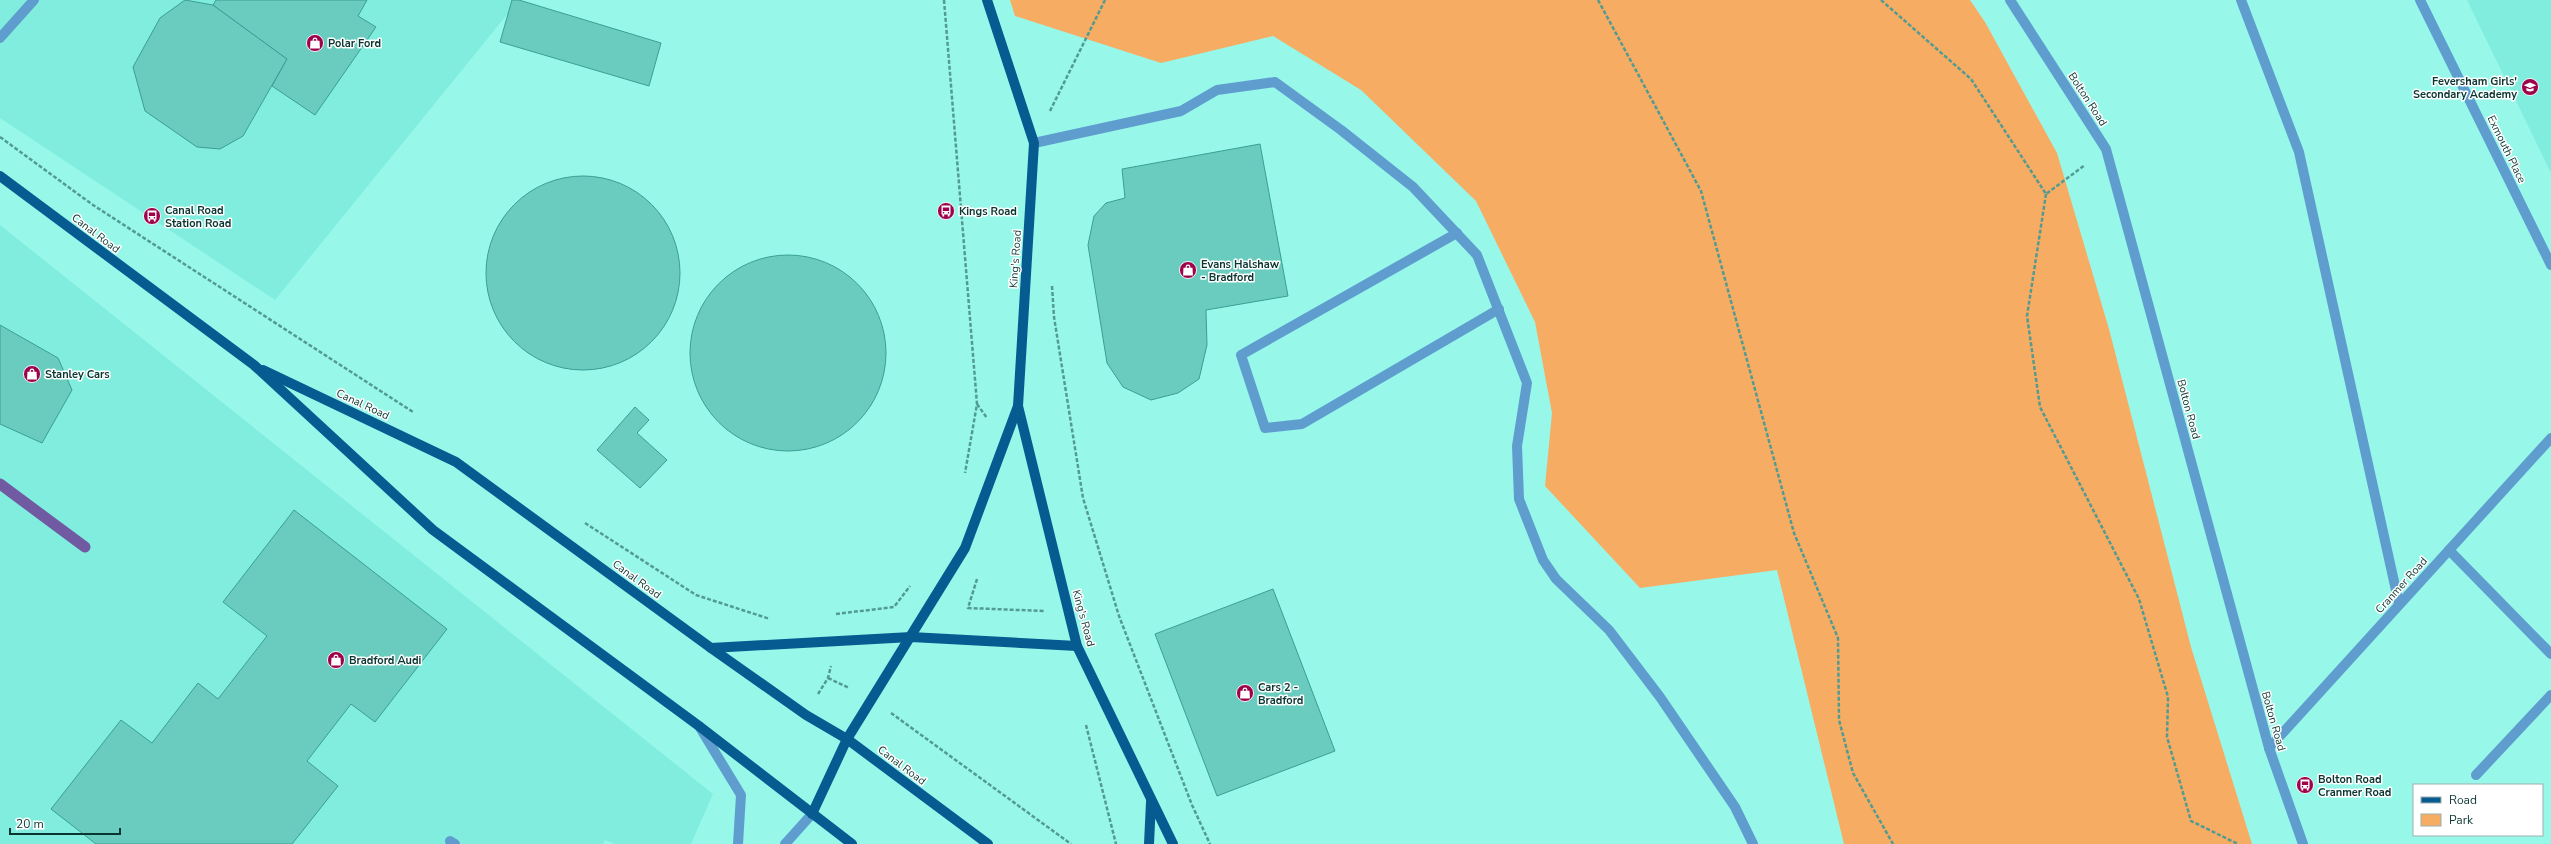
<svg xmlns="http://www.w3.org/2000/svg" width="2551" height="844" viewBox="0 0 2551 844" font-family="'Nunito Sans',sans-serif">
<rect width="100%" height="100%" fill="#97f8ea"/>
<!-- built -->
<g fill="#80edde">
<polygon points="0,0 519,0 275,300 0,118"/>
<polygon points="2467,0 2551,0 2551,173"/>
<polygon points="0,225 713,794 691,844 615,844 605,840 603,844 0,844"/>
</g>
<!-- green -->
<polygon fill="#f6ac63" points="1010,0 1970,0 1985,22 2057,153 2109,329 2191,647 2252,844 1844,844 1777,570 1640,588 1545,486 1552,413 1535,322 1476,201 1361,90 1273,36 1161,63 1015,16"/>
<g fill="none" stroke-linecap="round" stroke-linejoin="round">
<!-- stream -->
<polyline stroke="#705ba2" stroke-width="11" points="0,484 85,547"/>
</g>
<!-- building -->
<g fill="#6accbf" stroke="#399f92">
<polygon points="185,0 213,5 287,59 243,136 220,149 197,147 145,111 133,67 160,18"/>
<polygon points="216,0 367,0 358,16 376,27 315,115 272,86 287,59 213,5"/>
<polygon points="512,0 519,0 661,43 649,86 500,42"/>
<polygon points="1260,144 1288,296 1206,310 1207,345 1199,379 1178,393 1151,400 1123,387 1107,363 1088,245 1094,216 1106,203 1125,198 1122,169"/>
<circle cx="583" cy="273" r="97"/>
<circle cx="788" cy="353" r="98"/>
<polygon points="0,325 58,358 72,390 42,443 0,424"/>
<polygon points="635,407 649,420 637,433 667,460 640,488 597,450"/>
<polygon points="294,510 447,629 375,722 351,704 307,761 338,786 292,844 96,844 51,809 121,720 152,743 198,683 218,699 267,636 223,602"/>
<polygon points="1273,589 1335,751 1217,796 1155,634"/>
</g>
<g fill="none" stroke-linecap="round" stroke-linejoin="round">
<!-- path -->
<g stroke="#539b91" stroke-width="2.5" stroke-dasharray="4 2" stroke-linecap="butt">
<polyline points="944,0 977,404 965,473"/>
<polyline points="1598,0 1701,191 1794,533 1838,638 1839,720 1853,773 1893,844"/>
<polyline points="1881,0 1971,79 2046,194 2085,165"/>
<polyline points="1050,111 1105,0"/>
<polyline points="0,137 93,205 413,412"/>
<polyline points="2046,194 2027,316 2040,407 2139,599 2168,697 2167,737 2191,821 2238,844"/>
<polyline points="1052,286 1054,317 1083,498 1119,616 1192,805 1210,844"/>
<polyline points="977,404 987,418"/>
<polyline points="585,523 696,595 770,619"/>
<polyline points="977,579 968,608 1044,611"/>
<polyline points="836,614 894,607 910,586"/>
<polyline points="828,678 849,688"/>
<polyline points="818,694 828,678 831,666"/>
<polyline points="891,713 1071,844"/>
<polyline points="1086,725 1116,844"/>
</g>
<!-- service -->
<g stroke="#5f9dce" stroke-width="10">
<polyline points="2241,0 2299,152 2399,604"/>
<polyline points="0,38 34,0"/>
<polyline points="1034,143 1181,111 1217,90 1275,82 1341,130 1413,187 1477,255 1527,383 1517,446 1519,499 1543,560 1556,579 1609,630 1660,697 1735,807 1753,844"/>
<polyline points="1457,233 1241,355 1265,428 1302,424 1499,309"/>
<polyline points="2449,550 2551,654"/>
<polyline points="699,726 741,795 738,844"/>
<polyline points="2476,775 2551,695"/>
<polyline points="450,841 455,844"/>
<polyline points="785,844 812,814"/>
</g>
<!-- minor -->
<g stroke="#5f9dce" stroke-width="10">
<polyline points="2420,0 2551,265"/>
<polyline points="2269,748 2551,438"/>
</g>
<!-- tertiary -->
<polyline stroke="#5f9dce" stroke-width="10" points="2010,0 2106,149 2269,748 2303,844"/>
<!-- primary -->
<g stroke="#065c90" stroke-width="10">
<polyline points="0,176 254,365 433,530 699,726 852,844"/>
<polyline points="263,370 456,462 711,648 806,715 847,739 988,844"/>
<polyline points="1018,406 1077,646 1173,844"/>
<polyline points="711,648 911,637 1077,646"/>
<polyline points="812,814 847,739 965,548 1018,406 1034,143 987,0"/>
<polyline points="1149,844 1151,802"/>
</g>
</g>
<!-- icons -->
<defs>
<g id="shop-disc" transform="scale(0.9)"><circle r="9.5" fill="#9e024a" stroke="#fff"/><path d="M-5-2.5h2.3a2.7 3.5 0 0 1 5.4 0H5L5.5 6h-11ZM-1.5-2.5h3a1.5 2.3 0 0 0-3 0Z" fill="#fff"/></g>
<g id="school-disc" transform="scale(0.9)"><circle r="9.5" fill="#9e024a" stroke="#fff"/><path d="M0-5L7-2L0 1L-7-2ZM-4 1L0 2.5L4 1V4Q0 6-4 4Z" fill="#fff"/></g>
<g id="bus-disc" transform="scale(0.9)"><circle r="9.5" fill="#9e024a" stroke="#fff"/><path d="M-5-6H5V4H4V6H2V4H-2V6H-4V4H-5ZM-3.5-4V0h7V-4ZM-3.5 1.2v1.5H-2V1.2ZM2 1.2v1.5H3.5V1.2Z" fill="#fff"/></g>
</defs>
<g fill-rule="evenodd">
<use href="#shop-disc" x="315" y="43"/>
<use href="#school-disc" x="2530" y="87"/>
<use href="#bus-disc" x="946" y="211"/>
<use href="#bus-disc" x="152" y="216"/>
<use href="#shop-disc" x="1188" y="270"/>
<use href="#shop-disc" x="32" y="374"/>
<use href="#shop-disc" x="336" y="660"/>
<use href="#shop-disc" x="1245" y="693"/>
<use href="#bus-disc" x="2305" y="785"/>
</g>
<g text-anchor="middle" stroke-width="3" stroke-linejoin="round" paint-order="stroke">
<!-- poi labels -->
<g font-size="11" font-weight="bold" fill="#0a3631" stroke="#fff" text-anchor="start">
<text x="328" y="47">Polar Ford</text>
<text x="2517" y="85" text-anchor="end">Feversham Girls'<tspan x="2517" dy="13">Secondary Academy</tspan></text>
<text x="165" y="214">Canal Road<tspan x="165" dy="13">Station Road</tspan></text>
<text x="959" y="215">Kings Road</text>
<text x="1201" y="268">Evans Halshaw<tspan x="1201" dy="13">- Bradford</tspan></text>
<text x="45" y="378">Stanley Cars</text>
<text x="349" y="664">Bradford Audi</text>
<text x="1258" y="691">Cars 2 -<tspan x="1258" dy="13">Bradford</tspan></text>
<text x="2318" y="783">Bolton Road<tspan x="2318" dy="13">Cranmer Road</tspan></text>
</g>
<!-- street labels -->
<g font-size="11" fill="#0a3631" stroke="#fff">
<text transform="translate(2088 99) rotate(57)" y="4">Bolton Road</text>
<text transform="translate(2507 149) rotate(64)" y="4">Exmouth Place</text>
<text transform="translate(96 233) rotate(37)" y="4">Canal Road</text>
<text transform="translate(1015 259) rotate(-86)" y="4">King's Road</text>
<text transform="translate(363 404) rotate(25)" y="4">Canal Road</text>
<text transform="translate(2189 409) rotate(75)" y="4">Bolton Road</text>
<text transform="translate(637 579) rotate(36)" y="4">Canal Road</text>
<text transform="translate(2401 585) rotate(-48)" y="4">Cranmer Road</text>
<text transform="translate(1084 618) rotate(75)" y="4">King's Road</text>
<text transform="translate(2274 721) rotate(74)" y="4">Bolton Road</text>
<text transform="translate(902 765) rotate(37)" y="4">Canal Road</text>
</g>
</g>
<!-- legend -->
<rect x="2413" y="784" width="130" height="52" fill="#ffffff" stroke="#9dafad"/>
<rect x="2421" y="797" width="20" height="6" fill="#065c90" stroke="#9dafad"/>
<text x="2449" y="804" font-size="12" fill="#0a3631">Road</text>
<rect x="2421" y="814" width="20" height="12" fill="#f6ac63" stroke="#9dafad"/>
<text x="2449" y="824" font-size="12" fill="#0a3631">Park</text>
<!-- scale -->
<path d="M10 828v6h110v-6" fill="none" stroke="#0a3631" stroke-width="2"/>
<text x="16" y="828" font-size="12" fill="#0a3631" stroke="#ffffff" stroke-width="3" paint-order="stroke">20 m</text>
</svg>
